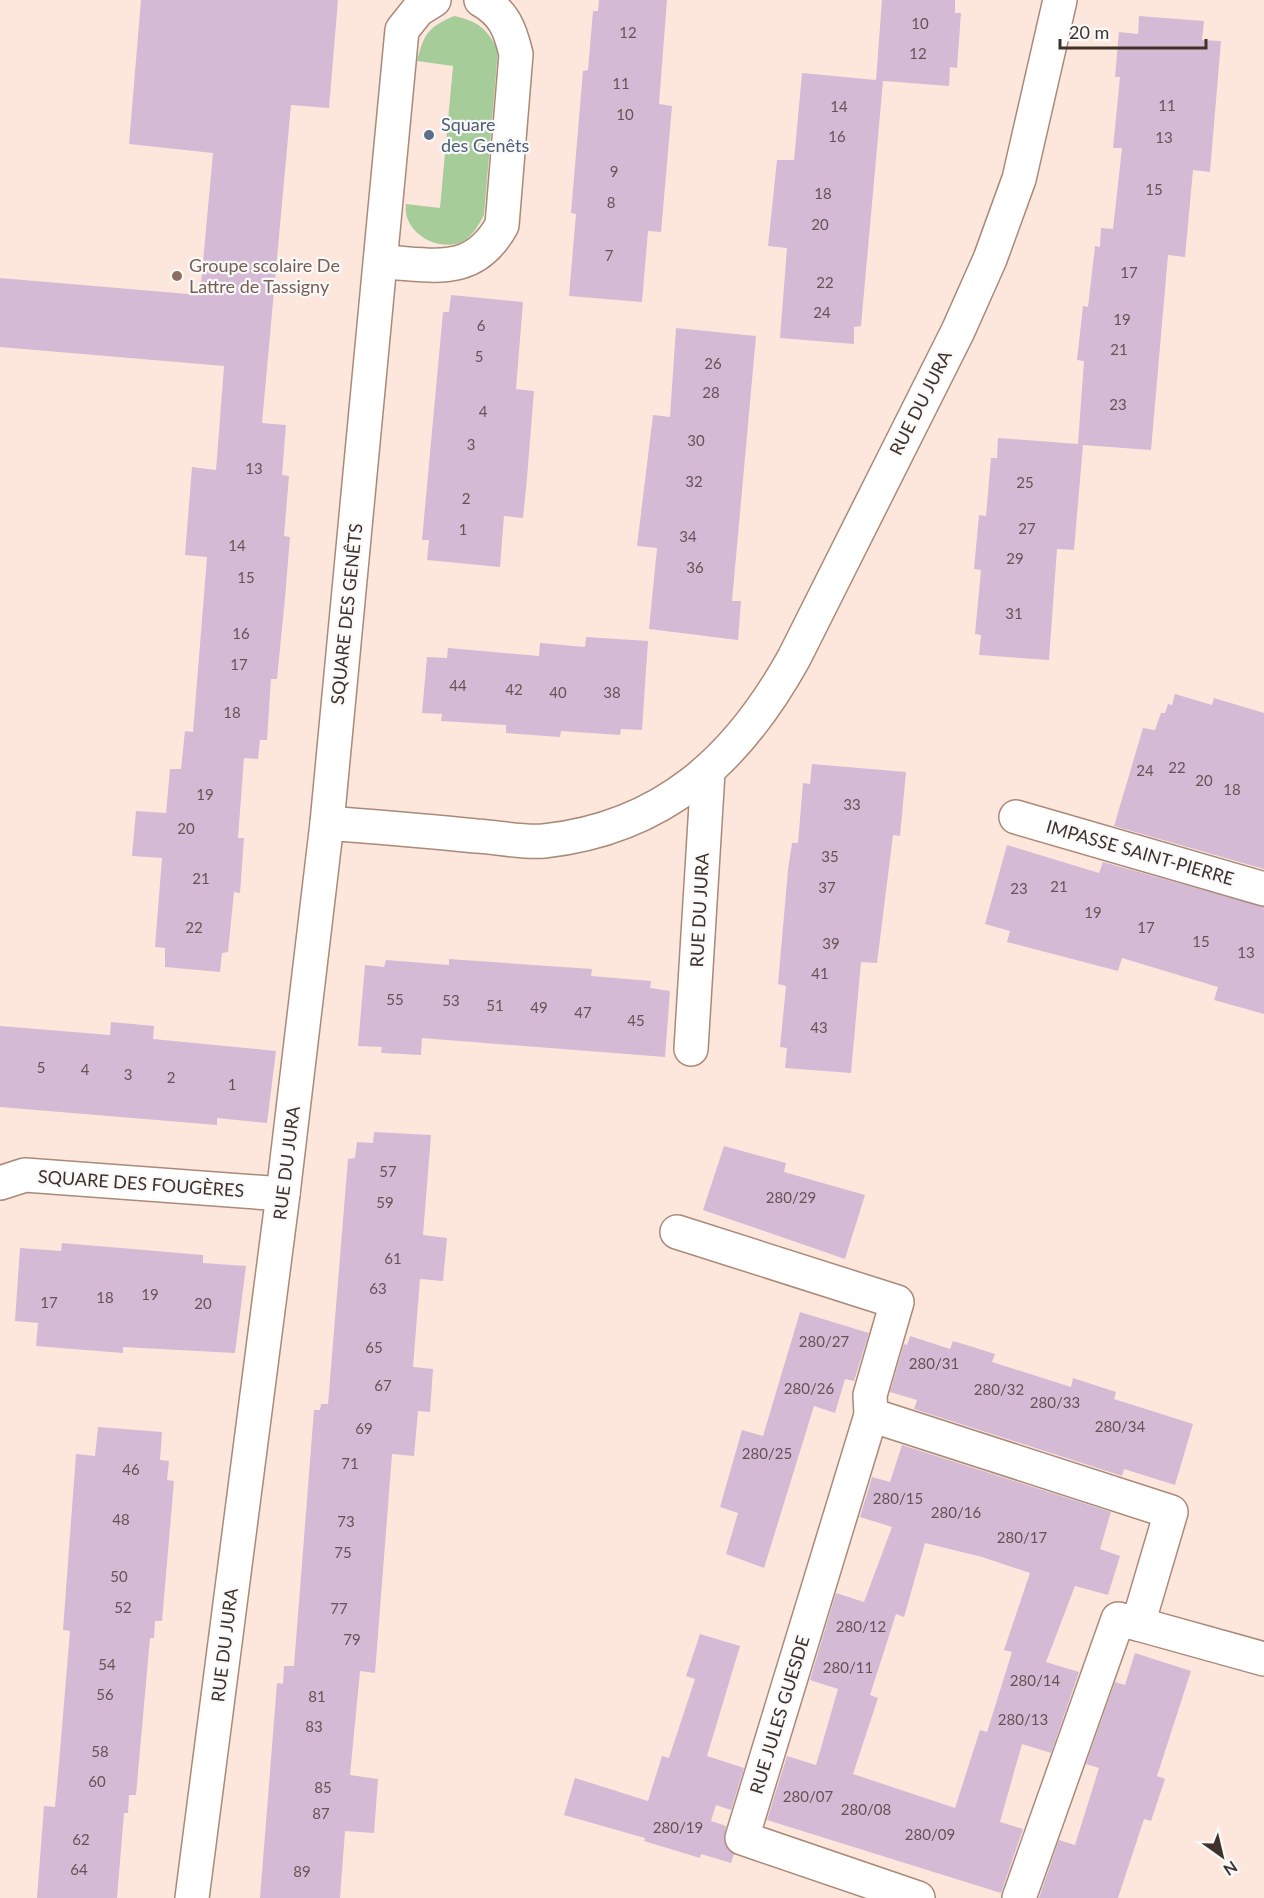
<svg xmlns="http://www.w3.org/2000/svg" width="1264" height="1898" viewBox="0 0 1264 1898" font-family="Lato,sans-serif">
<rect width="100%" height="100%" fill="#fde7dc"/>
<!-- green -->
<path fill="#a5cc99" d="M454 16C478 21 487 29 498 50L484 215C478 226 471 239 459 243 435 251 402 231 406 204L440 208 453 66 417 61C424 34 428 27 454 16Z"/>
<!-- building -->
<g fill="#d5bad5" fill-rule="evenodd">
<polygon points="141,0 338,0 329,108 291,105 262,423 286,425 282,475 289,476 284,536 290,537 285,598 277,679 271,679 267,740 260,740 258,759 244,758 238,838 244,838 240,893 234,892 228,952 222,953 220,972 165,967 165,948 155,947 162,858 132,856 136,811 166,813 170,769 181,769 185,731 193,732 207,557 185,555 192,467 216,470 224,366 0,347 0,278 200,295 213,153 129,144"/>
<polygon points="599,0 667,0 659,104 672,106 661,232 648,231 642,302 569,296 576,214 571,213 583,71 588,70 593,11 598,11"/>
<polygon points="882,0 955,0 955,13 961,13 957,68 950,67 949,86 883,81 861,326 854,327 854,344 780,338 787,248 768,246 777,160 794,160 802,73 876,80"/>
<polygon points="1139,16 1204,21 1202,40 1221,41 1210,172 1193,170 1185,257 1168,255 1151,450 1083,445 1074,550 1057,549 1049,660 979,655 981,635 975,634 981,570 974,569 979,515 986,516 991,458 997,458 998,438 1078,444 1084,361 1077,360 1083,306 1088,307 1095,246 1100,247 1101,228 1113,229 1122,148 1113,148 1120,77 1115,77 1119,32 1138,34"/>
<polygon points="451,295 523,302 516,389 534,391 527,478 523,518 504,516 500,567 427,560 429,540 422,540 443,312 449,312"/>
<polygon points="676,328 756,336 732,601 741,601 738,640 649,629 657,548 637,546 653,415 670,417"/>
<polygon points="586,637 648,641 642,730 621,729 620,735 561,731 560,737 532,735 506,733 506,725 441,721 442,714 422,713 427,657 447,658 448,648 539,656 540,643 585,647"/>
<polygon points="1175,694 1212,705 1214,698 1264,713 1264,869 1114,826 1143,728 1155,730 1161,713 1165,713 1168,704 1172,705"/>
<polygon points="812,764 906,772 900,836 893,835 877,963 861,962 851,1073 785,1068 787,1048 780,1047 786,986 778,984 788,870 792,843 798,843 803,783 810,784"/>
<polygon points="1007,845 1099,873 1103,862 1264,907 1264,1014 1214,1000 1218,987 1122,958 1118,971 1007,942 1010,931 985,924"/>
<polygon points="449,959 592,969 591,976 651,981 650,988 670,991 665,1057 422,1038 421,1055 381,1053 382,1047 358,1046 365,965 384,967 386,960 449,965"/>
<polygon points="111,1022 154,1026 153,1039 276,1051 267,1123 217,1118 217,1125 0,1107 0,1026 110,1035"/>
<polygon points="374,1132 431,1135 423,1235 447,1238 443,1281 420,1279 413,1367 433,1369 430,1412 418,1411 414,1456 392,1454 375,1673 360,1671 350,1775 378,1779 374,1833 345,1831 340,1898 260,1898 277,1683 283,1684 284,1666 294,1666 314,1410 320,1410 321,1404 328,1404 348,1159 355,1158 357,1142 373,1143"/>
<polygon points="724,1146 786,1163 784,1172 865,1195 845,1259 703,1210"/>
<polygon points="62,1243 203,1255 203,1263 246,1266 235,1353 123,1347 123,1353 36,1346 38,1323 15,1321 20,1248 61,1251"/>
<polygon points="800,1312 869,1333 854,1381 845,1379 835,1413 814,1406 764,1568 726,1554 738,1513 720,1507 742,1430 763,1436"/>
<polygon points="910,1336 950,1349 953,1341 973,1347 995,1354 992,1362 1071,1387 1073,1378 1116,1392 1114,1399 1193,1424 1175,1485 1124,1469 1122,1476 914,1409 917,1400 890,1392 904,1344 907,1345"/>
<polygon points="98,1427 162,1432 160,1460 169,1461 167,1480 174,1481 162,1621 155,1621 154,1638 150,1638 136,1795 129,1795 128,1813 124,1813 117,1898 37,1898 44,1806 55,1807 59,1763 70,1631 63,1630 76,1454 95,1456"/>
<path d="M902 1445 1111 1512 1100 1549 1120 1556 1108 1595 1075 1586 1046 1662 1079 1672 1051 1753 1022 1744 1000 1822 1023 1829 1001 1893 767 1820 787 1756 816 1765 838 1689 810 1680 836 1593 864 1602 892 1527 860 1517 872 1477 890 1482ZM925 1543 982 1557 1030 1573 1004 1650 1012 1652 987 1732 980 1730 955 1808 853 1774 878 1698 870 1695 896 1614 904 1617Z"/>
<polygon points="700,1634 740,1646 707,1756 744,1768 731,1810 716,1805 711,1821 726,1826 724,1841 734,1854 731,1863 701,1854 700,1858 644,1841 645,1838 564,1815 575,1778 648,1801 662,1756 669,1758 695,1679 686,1676"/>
<polygon points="1135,1653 1191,1671 1157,1776 1165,1779 1151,1821 1144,1819 1118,1898 1039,1898 1059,1840 1075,1845 1099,1768 1086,1764 1115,1682 1125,1685"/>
</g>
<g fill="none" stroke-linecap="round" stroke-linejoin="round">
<!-- minor casing -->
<g stroke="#aa8978" stroke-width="36">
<g id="minor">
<path d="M381 262C433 264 473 278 502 225L516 54C510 29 504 13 481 0"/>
<polyline points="1016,817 1264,889"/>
<polyline points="327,823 402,30 418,10 434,0"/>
<polyline points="691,1049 708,772"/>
<polyline points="0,1183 25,1175 283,1194"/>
<polyline points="677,1232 897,1302 870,1395 871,1415 742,1838 918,1898"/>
<polyline points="871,1415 1171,1512 1138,1624 1118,1619 1019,1898"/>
<polyline points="1138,1624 1264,1659"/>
<path d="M192 1898 283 1194 327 823C377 827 427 831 476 836 498 837 523 843 544 841 664 828 738 759 794 658L958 331 990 259 1019 179 1060 0"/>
</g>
</g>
<!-- minor -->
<use href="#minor" stroke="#fff" stroke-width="33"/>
</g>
<!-- markers -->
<circle fill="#5c6f8a" stroke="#f9f9f9" stroke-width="2" cx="429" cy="135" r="6"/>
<circle fill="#8d6e63" stroke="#f9f9f9" stroke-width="2" cx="177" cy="276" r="6"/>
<g text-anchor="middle" stroke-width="4.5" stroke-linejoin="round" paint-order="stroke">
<!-- number labels -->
<g font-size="15" fill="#655456">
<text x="920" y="29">10</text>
<text x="628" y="38">12</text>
<text x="918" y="59">12</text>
<text x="621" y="89">11</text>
<text x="1167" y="111">11</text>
<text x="839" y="112">14</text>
<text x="625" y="120">10</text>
<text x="837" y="142">16</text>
<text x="1164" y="143">13</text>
<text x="614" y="177">9</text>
<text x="1154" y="195">15</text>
<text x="823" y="199">18</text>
<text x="611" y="208">8</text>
<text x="820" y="230">20</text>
<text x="609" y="261">7</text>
<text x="1129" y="278">17</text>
<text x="825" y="288">22</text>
<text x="822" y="318">24</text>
<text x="1122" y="325">19</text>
<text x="481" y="331">6</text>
<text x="1119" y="355">21</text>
<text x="479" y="362">5</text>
<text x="713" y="369">26</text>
<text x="711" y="398">28</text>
<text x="1118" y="410">23</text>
<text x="483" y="417">4</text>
<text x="696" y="446">30</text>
<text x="471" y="450">3</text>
<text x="254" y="474">13</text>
<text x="694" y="487">32</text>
<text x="1025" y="488">25</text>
<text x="466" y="504">2</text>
<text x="1027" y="534">27</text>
<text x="463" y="535">1</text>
<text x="688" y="542">34</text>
<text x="237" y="551">14</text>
<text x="1015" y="564">29</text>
<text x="695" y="573">36</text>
<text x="246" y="583">15</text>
<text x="1014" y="619">31</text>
<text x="241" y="639">16</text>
<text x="239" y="670">17</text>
<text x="458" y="691">44</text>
<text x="514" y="695">42</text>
<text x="558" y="698">40</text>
<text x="612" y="698">38</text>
<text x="232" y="718">18</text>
<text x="1177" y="773">22</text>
<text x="1145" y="776">24</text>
<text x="1204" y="786">20</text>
<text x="1232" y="795">18</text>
<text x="205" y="800">19</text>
<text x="852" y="810">33</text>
<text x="186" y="834">20</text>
<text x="830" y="862">35</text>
<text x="201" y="884">21</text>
<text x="1059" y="892">21</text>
<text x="827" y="893">37</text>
<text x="1019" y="894">23</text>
<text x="1093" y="918">19</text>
<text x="194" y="933">22</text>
<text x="1146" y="933">17</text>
<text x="1201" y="947">15</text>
<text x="831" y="949">39</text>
<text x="1246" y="958">13</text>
<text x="820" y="979">41</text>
<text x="395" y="1005">55</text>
<text x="451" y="1006">53</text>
<text x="495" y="1011">51</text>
<text x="539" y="1013">49</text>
<text x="583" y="1018">47</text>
<text x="636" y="1026">45</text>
<text x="819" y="1033">43</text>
<text x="41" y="1073">5</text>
<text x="85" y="1075">4</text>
<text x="128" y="1080">3</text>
<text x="171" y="1083">2</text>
<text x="232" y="1090">1</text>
<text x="388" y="1177">57</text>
<text x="791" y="1203">280/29</text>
<text x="385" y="1208">59</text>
<text x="393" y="1264">61</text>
<text x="378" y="1294">63</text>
<text x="150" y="1300">19</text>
<text x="105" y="1303">18</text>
<text x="49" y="1308">17</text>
<text x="203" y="1309">20</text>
<text x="824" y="1347">280/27</text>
<text x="374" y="1353">65</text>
<text x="934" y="1369">280/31</text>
<text x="383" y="1391">67</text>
<text x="809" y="1394">280/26</text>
<text x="999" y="1395">280/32</text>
<text x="1055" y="1408">280/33</text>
<text x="1120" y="1432">280/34</text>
<text x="364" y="1434">69</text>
<text x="767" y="1459">280/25</text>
<text x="350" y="1469">71</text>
<text x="131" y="1475">46</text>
<text x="898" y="1504">280/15</text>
<text x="956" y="1518">280/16</text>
<text x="121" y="1525">48</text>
<text x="346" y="1527">73</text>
<text x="1022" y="1543">280/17</text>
<text x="343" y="1558">75</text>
<text x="119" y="1582">50</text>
<text x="123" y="1613">52</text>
<text x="339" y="1614">77</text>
<text x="861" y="1632">280/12</text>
<text x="352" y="1645">79</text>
<text x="107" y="1670">54</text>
<text x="848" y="1673">280/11</text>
<text x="1035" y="1686">280/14</text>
<text x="105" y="1700">56</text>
<text x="317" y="1702">81</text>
<text x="1023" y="1725">280/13</text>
<text x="314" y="1732">83</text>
<text x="100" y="1757">58</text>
<text x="97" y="1787">60</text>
<text x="323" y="1793">85</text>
<text x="808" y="1802">280/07</text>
<text x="866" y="1815">280/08</text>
<text x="321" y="1819">87</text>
<text x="678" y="1833">280/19</text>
<text x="930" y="1840">280/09</text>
<text x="81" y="1845">62</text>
<text x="79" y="1875">64</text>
<text x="302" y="1877">89</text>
</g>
<!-- service labels -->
<g font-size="18" fill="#4e5e75" stroke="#f9f9f9" text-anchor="start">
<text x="441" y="131">Square<tspan x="441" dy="21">des Genêts</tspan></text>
</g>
<!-- education labels -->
<g font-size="18" fill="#785e54" stroke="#f9f9f9" text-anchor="start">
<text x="189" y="272">Groupe scolaire De<tspan x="189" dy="21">Lattre de Tassigny</tspan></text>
</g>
<!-- street labels -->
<g font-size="18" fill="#40322b" stroke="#f9f9f9">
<text transform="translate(921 403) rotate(-63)" y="6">RUE DU JURA</text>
<text transform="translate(347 614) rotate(-84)" y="6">SQUARE DES GENÊTS</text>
<text transform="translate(1140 853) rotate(16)" y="6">IMPASSE SAINT-PIERRE</text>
<text transform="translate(700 910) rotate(-87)" y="6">RUE DU JURA</text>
<text transform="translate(287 1163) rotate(-83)" y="6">RUE DU JURA</text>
<text transform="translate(141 1184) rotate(4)" y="6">SQUARE DES FOUGÈRES</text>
<text transform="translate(225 1645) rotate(-83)" y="6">RUE DU JURA</text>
<text transform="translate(780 1715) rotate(-73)" y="6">RUE JULES GUESDE</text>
</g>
</g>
<!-- north arrow -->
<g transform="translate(1222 1856) rotate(146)" stroke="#f9f9f9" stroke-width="4.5" paint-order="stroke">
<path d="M0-4.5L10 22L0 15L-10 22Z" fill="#40322b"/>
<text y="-9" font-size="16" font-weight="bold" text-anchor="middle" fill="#40322b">N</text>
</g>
<!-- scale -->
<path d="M1060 39v9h146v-9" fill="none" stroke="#40322b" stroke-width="3"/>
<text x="1069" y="39" font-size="18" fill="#40322b" stroke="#f9f9f9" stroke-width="4.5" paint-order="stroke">20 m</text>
</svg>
